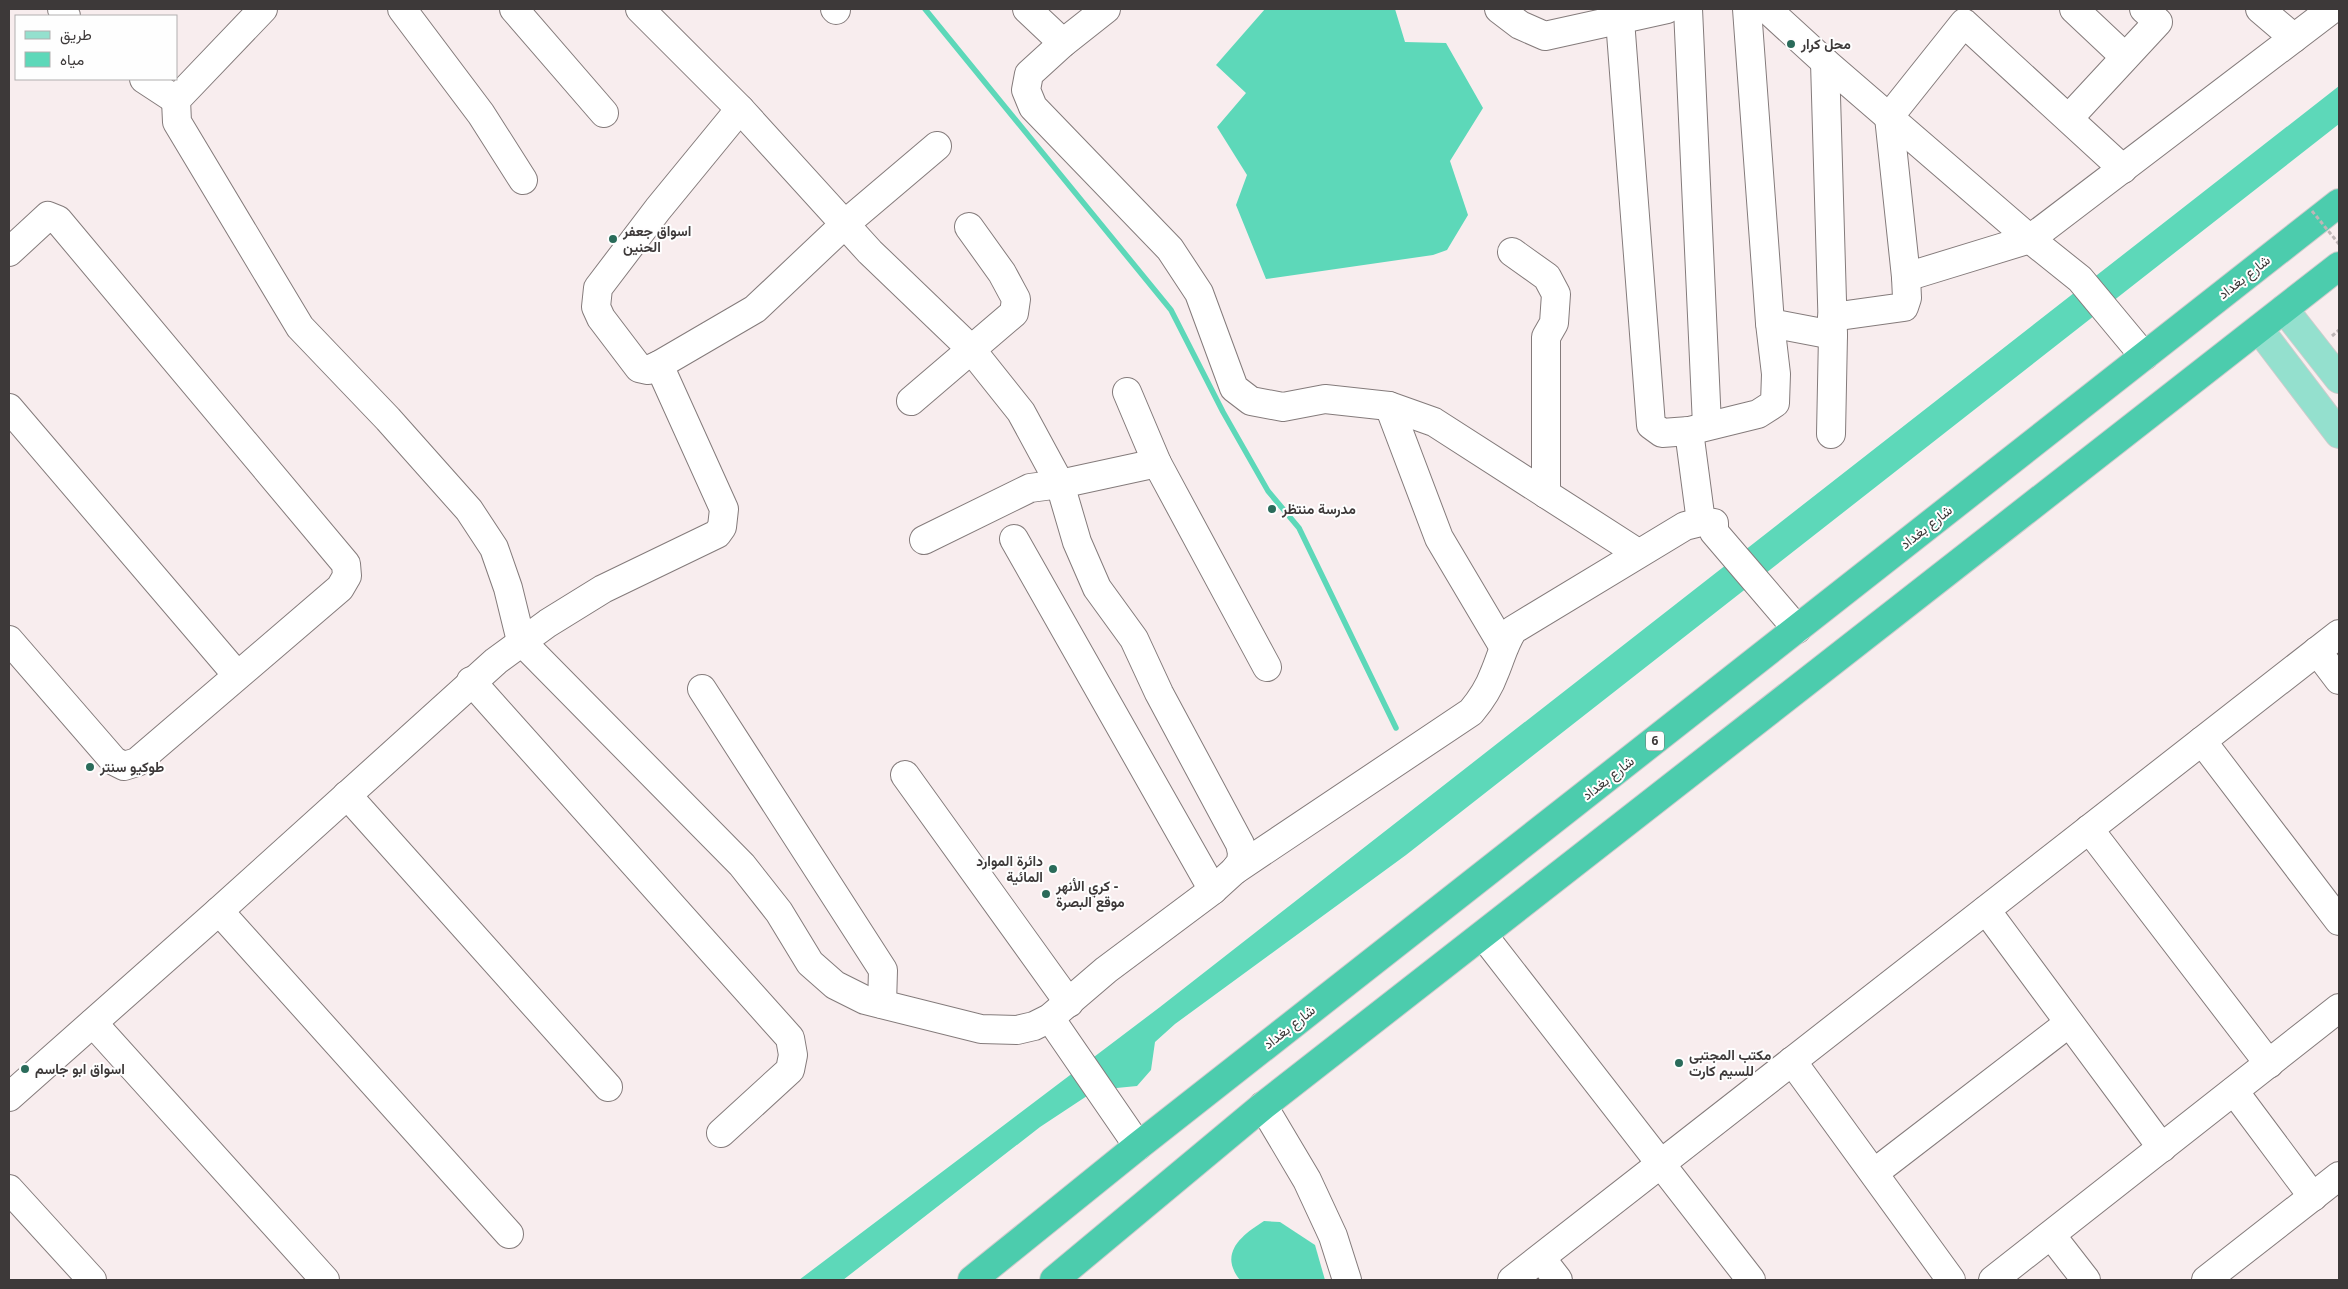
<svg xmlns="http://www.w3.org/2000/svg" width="2348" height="1289" viewBox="0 0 2348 1289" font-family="'Open Sans',Vazirmatn,sans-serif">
<rect width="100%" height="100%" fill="#f8edee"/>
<!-- water -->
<g fill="#5dd8b9">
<polygon points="1265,9 1395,9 1405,42 1446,43 1483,108 1450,161 1468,215 1447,250 1433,255 1266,279 1236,205 1247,175 1217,127 1246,93 1216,65"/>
<polygon points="2339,86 2339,124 1406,855 1175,1024 1155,1042 1151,1070 1137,1086 1096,1090 1040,1127 843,1280 799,1280 1160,1007"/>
<path d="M1264 1221 1280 1222 1315 1245 1325 1280H1240C1218 1253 1242 1235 1264 1221Z"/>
</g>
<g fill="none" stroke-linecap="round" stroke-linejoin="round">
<!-- stream -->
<polyline stroke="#5dd8b9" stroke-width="5.5" points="925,9 1171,310 1223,412 1268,491 1299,528 1396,728"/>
<!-- minor casing -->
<g stroke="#847b7b" stroke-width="30">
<g id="minor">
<polyline points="62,9 66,16"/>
<polyline points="263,9 176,100 177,122 300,327 388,419 469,510 494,548 508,588 521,641 742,865 779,912 810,963 835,985 865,1000 981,1029 1017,1030 1034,1026 1050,1018 1106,970 1213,890 1235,870 1241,862 1242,853 1240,844 1159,693 1134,639 1097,588 1077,542 1060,484 1021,412 970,348 870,252 740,109 640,9"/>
<polyline points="402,9 481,114 523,180"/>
<polyline points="514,9 604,113"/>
<polyline points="835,9 836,10"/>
<polyline points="1027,9 1063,43"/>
<polyline points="1106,9 1063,43 1029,74 1026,90 1033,107 1170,249 1199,293 1234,388 1251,401 1283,407 1325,399 1389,406 1434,422 1638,553"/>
<polyline points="1499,9 1520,25 1545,36 1667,9"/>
<polyline points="1688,9 1707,425"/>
<polyline points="1767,9 1825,62 2030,239 2080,279 2144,356"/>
<polyline points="2074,9 2125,57"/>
<polyline points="2260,9 2294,38"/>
<polyline points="1620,20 1651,425 1662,433 1689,431 1758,414 1775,403 1776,374 1770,323 1747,9"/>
<polyline points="1825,62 1833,335 1831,434"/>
<polyline points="144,79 176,100"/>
<polyline points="740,109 658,209 598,288 596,307 601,318 639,368 648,370 659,365 755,309 845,224 937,146"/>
<polyline points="2069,118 2158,22 2144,9"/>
<polyline points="9,252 48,216 58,220 346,564 347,576 340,588 137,762 124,766 114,761 9,640"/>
<polyline points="1512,252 1547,277 1556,294 1554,323 1546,337 1546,494"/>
<polyline points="1906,277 2030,239 2332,9"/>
<polyline points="1832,317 1904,307 1907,298 1906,277 1889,117 1964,23 2123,169"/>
<polyline points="1770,323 1833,335"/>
<polyline points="1127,392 1157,463"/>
<polyline points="911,401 1014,313 1016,299 1002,273 969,227"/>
<polyline points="1389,406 1439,538 1503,646"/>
<polyline points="9,408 237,675"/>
<polyline points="1689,431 1701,522"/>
<polyline points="1014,539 1213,890"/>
<polyline points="924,540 1030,488 1060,484 1157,463 1267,667"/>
<polyline points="2317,651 2339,680"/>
<polyline points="471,681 790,1038 793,1055 790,1070 721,1133"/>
<polyline points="702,689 883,970 882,1004"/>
<polyline points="2202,741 2339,921"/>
<polyline points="905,775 1069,1003"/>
<polyline points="347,795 608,1087"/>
<polyline points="2089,829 2269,1064"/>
<path d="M1235 870 1471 712C1481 700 1489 688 1494 674 1501 658 1503 646 1513 630L1685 526 1701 522 1714 523V532L1797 629"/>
<polyline points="1986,910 2162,1148"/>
<polyline points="219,911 509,1234"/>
<polyline points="1483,935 1751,1280"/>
<polyline points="1050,1018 1138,1146"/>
<polyline points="93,1023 325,1280"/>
<polyline points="1792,1061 1951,1280"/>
<polyline points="2234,1091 2313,1197"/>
<polyline points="9,1097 219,911 496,661 548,623 603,589 717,534 722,527 724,509 659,365"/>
<polyline points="1263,1106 1307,1180 1333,1236 1347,1280"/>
<polyline points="1874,1173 2069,1023"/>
<polyline points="9,1189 92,1280"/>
<polyline points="2051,1235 2086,1280"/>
<polyline points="1541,1258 1558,1280"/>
<polyline points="1512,1280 2339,634"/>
<polyline points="1993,1280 2339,1008"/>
<polyline points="2206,1280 2339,1176"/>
</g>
</g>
<!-- major casing -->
<g stroke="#cdcccc" stroke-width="30">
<g id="major">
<polyline points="2284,309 2339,379"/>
<polyline points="2259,329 2339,434"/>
</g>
</g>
<!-- highway casing -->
<g stroke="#cdcccc" stroke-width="30">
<g id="highway">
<polyline points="972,1280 1138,1146 2339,203"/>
<polyline points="1054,1280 1263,1106 2339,266"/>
</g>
</g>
<!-- path -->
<polyline stroke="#bfb6b7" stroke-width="3" stroke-dasharray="4 2.5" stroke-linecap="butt" points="2332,336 2339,330"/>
<!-- minor -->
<use href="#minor" stroke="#fff" stroke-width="28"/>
<!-- major -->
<use href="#major" stroke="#94e0ce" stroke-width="28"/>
<!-- highway -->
<use href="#highway" stroke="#4cccad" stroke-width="28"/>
<!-- path-bridge -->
<polyline stroke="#bfb6b7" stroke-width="3" stroke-dasharray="4 2.5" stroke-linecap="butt" points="2312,211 2339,244"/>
</g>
<!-- markers -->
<g fill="#2a6b5a" stroke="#fefefe" stroke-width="2">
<circle cx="1791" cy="44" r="5"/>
<circle cx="613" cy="239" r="5"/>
<circle cx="1272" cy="509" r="5"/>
<circle cx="90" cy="767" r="5"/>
<circle cx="1053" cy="869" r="5"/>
<circle cx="1046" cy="894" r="5"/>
<circle cx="1679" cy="1063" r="5"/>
<circle cx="25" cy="1069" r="5"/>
</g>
<g text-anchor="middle" stroke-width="4" stroke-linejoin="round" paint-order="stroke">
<!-- shield labels -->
<rect fill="#fefefe" stroke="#777474" stroke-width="1" x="1646" y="731.5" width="18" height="19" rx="4"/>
<g font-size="12" font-weight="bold" fill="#3d3939">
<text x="1655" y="745">6</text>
</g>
<!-- poi labels -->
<g font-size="14" font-weight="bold" fill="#3d3939" stroke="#fefefe" text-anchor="start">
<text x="1801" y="49">محل كرار</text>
<text x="623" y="236">اسواق جعفر<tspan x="623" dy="16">الحنين</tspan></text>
<text x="1282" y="514">مدرسة منتظر</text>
<text x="100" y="772">طوكيو سنتر</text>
<text x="1043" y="866" text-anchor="end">دائرة الموارد<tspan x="1043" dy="16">المائية</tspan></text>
<text x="1056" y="891">كري الأنهر -<tspan x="1056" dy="16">موقع البصرة</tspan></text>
<text x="1689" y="1060">مكتب المجتبى<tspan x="1689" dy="16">للسيم كارت</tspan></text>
<text x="35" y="1074">اسواق ابو جاسم</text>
</g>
<!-- street labels -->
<g font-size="14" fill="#3d3939" stroke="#fefefe">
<text transform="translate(2244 277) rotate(-38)" y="5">شارع بغداد</text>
<text transform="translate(1926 527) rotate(-38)" y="5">شارع بغداد</text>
<text transform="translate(1608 778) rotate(-38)" y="5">شارع بغداد</text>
<text transform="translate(1289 1027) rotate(-38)" y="5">شارع بغداد</text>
</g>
</g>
<!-- border -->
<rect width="2348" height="1289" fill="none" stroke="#3d3939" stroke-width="20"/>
<!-- legend -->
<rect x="15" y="15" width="162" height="65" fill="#fefefe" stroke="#b1afaf"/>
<rect x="25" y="31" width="25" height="8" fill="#94e0ce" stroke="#b1afaf"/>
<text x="60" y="40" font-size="15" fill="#3d3939">طريق</text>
<rect x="25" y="52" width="25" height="15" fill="#5dd8b9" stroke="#b1afaf"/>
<text x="60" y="65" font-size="15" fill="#3d3939">مياه</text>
</svg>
